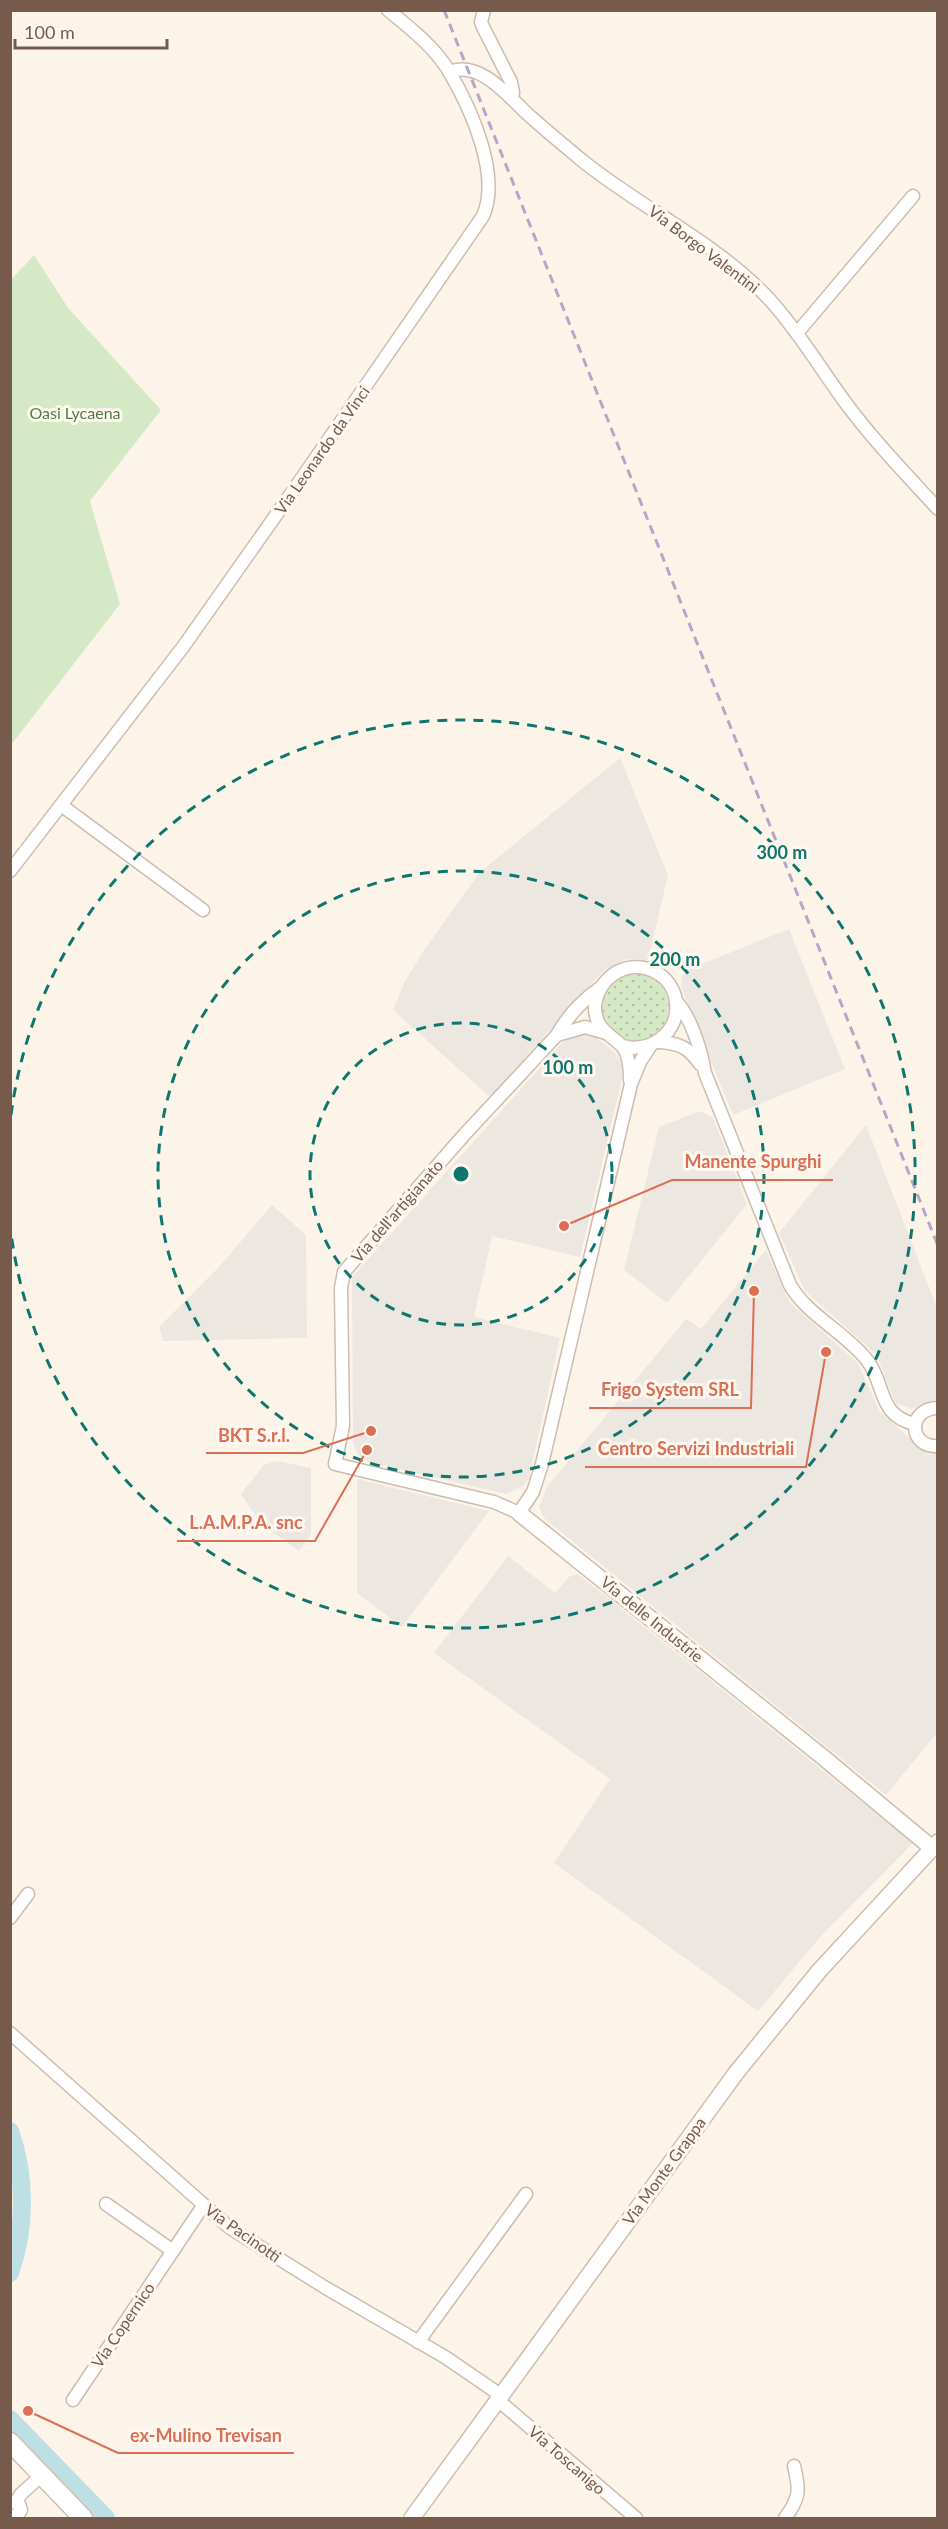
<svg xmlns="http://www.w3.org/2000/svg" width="948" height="2529" viewBox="0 0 948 2529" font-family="Lato,sans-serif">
<defs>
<pattern id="grass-dots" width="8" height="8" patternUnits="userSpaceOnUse" patternTransform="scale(1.5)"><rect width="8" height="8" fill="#d6e9c7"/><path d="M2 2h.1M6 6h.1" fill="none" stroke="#b2c0a4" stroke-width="1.8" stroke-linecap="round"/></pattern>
</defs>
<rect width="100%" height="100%" fill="#fcf4e9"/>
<!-- industrial -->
<g fill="#ede7e2">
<polygon points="620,758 668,875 648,960 628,959 604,970 490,1097 393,1010 405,981 424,950 480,872"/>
<polygon points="789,929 845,1069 733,1115 681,987 682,977 687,970"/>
<polygon points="578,1034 595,1037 614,1052 621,1060 624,1070 580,1257 492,1236 474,1317 560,1338 529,1478 524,1486 506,1494 368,1462 357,1454 353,1442 352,1277 564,1041"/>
<polygon points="700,1111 713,1118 747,1204 667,1303 624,1270 659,1127"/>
<polygon points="866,1125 937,1308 937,1400 912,1409 895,1403 877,1355 805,1291 779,1233"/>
<polygon points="272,1205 306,1235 307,1338 163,1341 159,1327 219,1267"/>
<polygon points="766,1250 790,1303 858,1363 880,1412 929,1455 937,1451 937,1733 886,1795 544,1518 539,1507 547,1487 686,1319 701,1329"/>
<polygon points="277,1461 311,1468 311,1534 299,1551 261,1524 241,1494 264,1465"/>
<polygon points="357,1479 489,1511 402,1627 357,1593"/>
<polygon points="508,1556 555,1593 570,1576 577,1574 583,1578 913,1843 821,1936 758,2011 554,1863 610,1779 434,1653"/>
</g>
<!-- grass -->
<circle fill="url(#grass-dots)" cx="635" cy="1007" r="34"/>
<!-- park -->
<polygon fill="#d6e9c7" points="34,255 68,308 161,410 90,501 120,604 11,745 10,281"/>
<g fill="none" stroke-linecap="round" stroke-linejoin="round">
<!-- river -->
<g stroke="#bee0e5" stroke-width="18">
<path d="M10 2131C26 2177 26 2228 10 2273"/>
<polyline points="10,2419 106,2518"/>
</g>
<!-- minor casing -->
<g stroke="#cebcaf" stroke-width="15">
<g id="minor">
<polyline points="484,10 481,22 483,27 511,82 513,93 511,98"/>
<path d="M449 72C482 59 511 100 532 118 549 133 567 148 584 162 644 210 717 243 770 300 799 332 820 368 845 402 873 440 906 474 938 509"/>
<polyline points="797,333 913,196"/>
<polyline points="61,805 203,910"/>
<path d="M10 871 183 647 293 491 483 216C501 175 471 109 450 73 436 48 410 28 388 10"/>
<path d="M600 988C583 1000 567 1017 557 1035L464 1135 344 1272 341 1288 343 1426 335 1464 494 1502 519 1513 533 1492 542 1464 631 1084 640 1062 651 1045"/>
<path d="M677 1002C692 1020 701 1050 705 1073L790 1285C808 1316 845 1332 867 1360 886 1384 877 1416 915 1424"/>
<polyline points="557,1035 585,1027 606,1033"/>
<path d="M658 1042C679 1043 688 1047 700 1064"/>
<path d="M623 1046C650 1054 680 1032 676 1002 673 974 642 959 617 972 605 979 597 991 595 1005 594 1028 608 1033 621 1045 629 1053 630 1069 630 1080"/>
<path d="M938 1408C907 1408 908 1448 938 1446"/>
<polyline points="10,1918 28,1894"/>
<polyline points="10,2033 230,2228 326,2288 445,2357 502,2396"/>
<polyline points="106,2204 173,2251"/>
<polyline points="418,2342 526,2194"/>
<polyline points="73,2400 203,2206"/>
<polyline points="499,2401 636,2518"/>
<polyline points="10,2502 19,2504 21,2510 18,2515 10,2516"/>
<polyline points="16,2502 21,2494 42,2475"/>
<path d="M785 2518C800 2498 800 2490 794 2466"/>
</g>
</g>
<!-- tertiary casing -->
<g stroke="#cebcaf" stroke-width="18">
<g id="tertiary">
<polyline points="519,1513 824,1758 932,1848"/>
<polyline points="412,2518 736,2073 819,1971 938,1842"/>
</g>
</g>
<!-- secondary casing -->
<g stroke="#d3beaf" stroke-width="21">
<polyline id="secondary" points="10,2442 83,2518"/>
</g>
<!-- minor -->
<use href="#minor" stroke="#fff" stroke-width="12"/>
<!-- tertiary -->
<use href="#tertiary" stroke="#fff" stroke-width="15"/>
<!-- secondary -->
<use href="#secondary" stroke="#fff" stroke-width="18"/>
<!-- rail -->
<polyline stroke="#b7a7c6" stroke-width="3" stroke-dasharray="9 6" stroke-linecap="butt" points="444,10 938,1246"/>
</g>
<!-- distance rings -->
<g fill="none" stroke="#0f766e" stroke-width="3" stroke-dasharray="10 8">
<circle cx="461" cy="1174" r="151"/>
<circle cx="461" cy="1174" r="303"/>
<path d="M11 1115A454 454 0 1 1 11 1233"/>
</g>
<g text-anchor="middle" stroke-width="6" stroke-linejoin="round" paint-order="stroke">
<!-- street labels -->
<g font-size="16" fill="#765b4d" stroke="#fef8f0">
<text transform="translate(704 249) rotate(37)" y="6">Via Borgo Valentini</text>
<text transform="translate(322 450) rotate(-55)" y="6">Via Leonardo da Vinci</text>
<text transform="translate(397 1211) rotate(-49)" y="6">Via dell'artigianato</text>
<text transform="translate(652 1619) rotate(39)" y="6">Via delle Industrie</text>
<text transform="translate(664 2171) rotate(-54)" y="6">Via Monte Grappa</text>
<text transform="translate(243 2233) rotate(35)" y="6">Via Pacinotti</text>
<text transform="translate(123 2325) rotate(-56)" y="6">Via Copernico</text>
<text transform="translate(567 2460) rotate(41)" y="6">Via Toscanigo</text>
</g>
<!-- park labels -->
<g font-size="16" fill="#567b45" stroke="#fef8f0">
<text x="75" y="419">Oasi Lycaena</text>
</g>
</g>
<circle cx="461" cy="1174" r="9" fill="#0f766e" stroke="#fef8f0" stroke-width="3"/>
<g font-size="18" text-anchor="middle" font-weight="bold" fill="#0f766e" stroke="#fef8f0" stroke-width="6" stroke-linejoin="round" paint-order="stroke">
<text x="782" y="859">300 m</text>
<text x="675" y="966">200 m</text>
<text x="568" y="1074">100 m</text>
</g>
<!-- callouts -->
<path fill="none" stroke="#db6f54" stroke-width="2" d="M564 1226L672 1180H833M754 1291L751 1408H589M371 1431L303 1453H206M826 1352L806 1467H585M367 1450L315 1541H177M28 2411L118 2453H294"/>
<g fill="#db6f54" stroke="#fef8f0" stroke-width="2">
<circle cx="564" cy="1226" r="6"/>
<circle cx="754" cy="1291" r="6"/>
<circle cx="371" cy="1431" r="6"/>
<circle cx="826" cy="1352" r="6"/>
<circle cx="367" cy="1450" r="6"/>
<circle cx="28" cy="2411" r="6"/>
</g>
<g font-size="18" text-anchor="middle" font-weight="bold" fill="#db6f54" stroke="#fef8f0" stroke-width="6" stroke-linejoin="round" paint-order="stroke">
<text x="753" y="1168">Manente Spurghi</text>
<text x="670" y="1396">Frigo System SRL</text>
<text x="254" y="1442">BKT S.r.l.</text>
<text x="696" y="1455">Centro Servizi Industriali</text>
<text x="246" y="1529">L.A.M.P.A. snc</text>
<text x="206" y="2442">ex-Mulino Trevisan</text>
</g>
<!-- border -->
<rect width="948" height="2529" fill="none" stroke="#765b4d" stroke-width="24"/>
<!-- scale -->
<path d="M15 39v9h152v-9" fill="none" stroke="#765b4d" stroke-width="3"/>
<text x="24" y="39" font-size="18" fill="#765b4d" stroke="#fef8f0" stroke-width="4.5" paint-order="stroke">100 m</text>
</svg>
